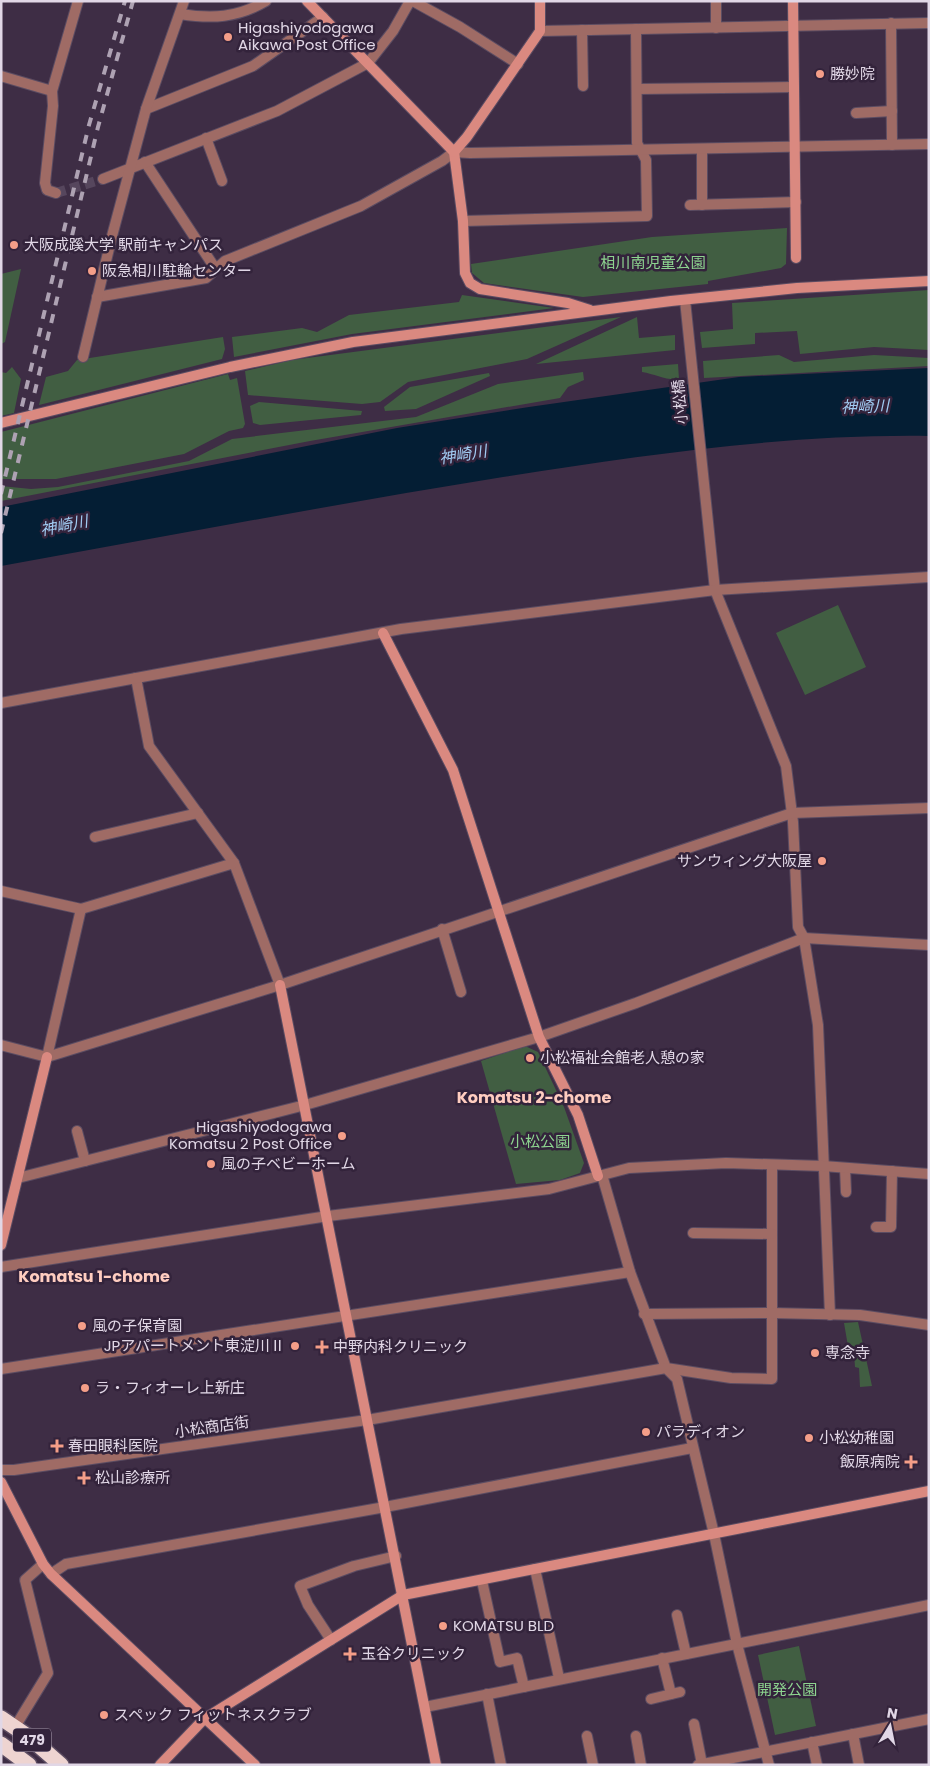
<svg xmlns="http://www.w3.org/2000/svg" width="930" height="1766" viewBox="0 0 930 1766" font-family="Poppins,'Noto Sans JP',sans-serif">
<rect width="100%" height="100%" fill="#3e2d45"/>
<!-- green -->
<g fill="#415e42">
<polygon points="787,228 786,264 781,268 708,281 708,284 583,297 484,283 472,273 471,264 652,237"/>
<polygon points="21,269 5,342 1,344 1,274"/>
<polygon points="929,290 929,350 874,347 800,354 797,331 755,333 755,344 702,348 700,332 733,329 732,303"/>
<polygon points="462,295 554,308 352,334 234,357 232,337 302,328 317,332 349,315 459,302"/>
<polygon points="621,317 527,359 408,382 380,402 362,404 248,395 245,371 292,360"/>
<polygon points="637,317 639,338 675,335 675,350 536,364"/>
<polygon points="223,337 225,349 222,359 39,405 46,377 68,371 77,360"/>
<polygon points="779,355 794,362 874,355 929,358 929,366 704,378 703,361"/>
<path d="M678 364 679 379C667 381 655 374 642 372V367Z"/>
<polygon points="12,367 21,379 14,413 1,416 1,372 6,373"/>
<polygon points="583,372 584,380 568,387 560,398 310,441 1,501 1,486 31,489 58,487 189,461 232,439 416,417 498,384"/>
<polygon points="489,373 490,376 416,409 385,411 384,407 410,387"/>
<polygon points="228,374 230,380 237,378 245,424 243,428 229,431 184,454 56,479 1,479 1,432"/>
<polygon points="259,402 362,411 361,415 260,425 253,423 250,406"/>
<polygon points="838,605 866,667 805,695 776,633"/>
<polygon points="525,1046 538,1052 564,1107 584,1163 580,1173 560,1180 516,1184 481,1061"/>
<polygon points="858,1322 872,1386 860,1387 859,1368 855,1367 854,1353 849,1352 844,1323"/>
<polygon points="799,1646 816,1726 775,1735 758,1655"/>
</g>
<!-- water -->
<path fill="#041e34" d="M929 368V436C786 434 644 455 503 477 335 504 168 536 1 566V507L397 428 529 407 739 377Z"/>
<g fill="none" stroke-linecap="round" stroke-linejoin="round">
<!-- street-tunnel -->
<polyline stroke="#56465d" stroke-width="10" stroke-dasharray="10 5" stroke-linecap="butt" points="56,193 103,179"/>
<!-- street casing -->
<g stroke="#5b4c62" stroke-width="12">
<g id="street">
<polyline points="413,1 460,27 518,64"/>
<polyline points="716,1 716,28"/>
<path d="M180 14C212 19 237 18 266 1"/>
<polyline points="891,23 892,145"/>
<polyline points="582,30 583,86"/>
<polyline points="540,31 929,23"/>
<polyline points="1,76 52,91"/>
<polyline points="637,89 794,87"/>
<polyline points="146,109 253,66 323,17"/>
<polyline points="856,113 892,111"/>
<polyline points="206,138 222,181"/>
<polyline points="702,150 702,205"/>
<polyline points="145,162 215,268"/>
<polyline points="103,179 277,111 368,63 393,31 410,1"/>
<polyline points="56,193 47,190 45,183 53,106 52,91 78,1"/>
<polyline points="690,205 796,202"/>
<polyline points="463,221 647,216 646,160 637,143 636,29"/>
<polyline points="97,297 206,278 225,261 361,206 442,161 454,152 470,153 929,144"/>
<polyline points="685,300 715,590 786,766 793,822 798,927 804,938 818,1025 830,1315"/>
<polyline points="83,357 112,236 146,109 184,1"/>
<polyline points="136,678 149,746 234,863 280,985"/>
<polyline points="1,703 401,629 715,590 929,577"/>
<polyline points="95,837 198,813"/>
<polyline points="1,891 81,909 234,863"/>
<polyline points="442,929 461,992"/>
<polyline points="1,1045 47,1057 280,985 792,813 929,808"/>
<polyline points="47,1057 81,909"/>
<polyline points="77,1131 85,1161"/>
<polyline points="845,1168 846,1192"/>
<polyline points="602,1175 630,1272 666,1368 731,1378 772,1379 772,1165"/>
<polyline points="18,1178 305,1105 539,1037 636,1003 804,938 929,945"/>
<polyline points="876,1227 891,1227 892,1171"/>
<polyline points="693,1233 772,1234"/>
<polyline points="1,1267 328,1216 549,1189 629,1168 726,1163 823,1166 929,1174"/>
<polyline points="644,1314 771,1313 860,1315 929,1325"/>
<polyline points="1,1369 630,1272"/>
<polyline points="1,1470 14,1470 367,1420 666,1368 677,1379 714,1534 737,1644 769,1765"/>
<polyline points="535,1569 559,1678"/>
<polyline points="51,1574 66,1564 385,1507 692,1448"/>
<polyline points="482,1581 500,1662 517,1658 524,1687"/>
<polyline points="677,1615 686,1654"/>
<polyline points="331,1640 308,1605 300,1586 354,1566 396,1556"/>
<polyline points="662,1658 671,1694"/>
<polyline points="487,1694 501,1765"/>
<polyline points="651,1699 680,1692"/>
<polyline points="425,1707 929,1605"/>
<polyline points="694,1724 702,1764"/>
<polyline points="15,1727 48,1673 25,1580 43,1564"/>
<polyline points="853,1734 859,1765"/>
<polyline points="587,1736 593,1765"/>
<polyline points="636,1736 641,1765"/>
<polyline points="812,1742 817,1765"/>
<polyline points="698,1765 929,1719"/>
</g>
</g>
<!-- secondary casing -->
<g stroke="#5b4c62" stroke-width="12">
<g id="secondary">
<polyline points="307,1 454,152 463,221 465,273 470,283 480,289 568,303 590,310"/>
<polyline points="793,1 796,258"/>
<polyline points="454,152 467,137 540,31 540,1"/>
<polyline points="1,423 230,367 353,342 671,301 797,288 929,281"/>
<polyline points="383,633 453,770 539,1037 578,1115 598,1176"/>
<polyline points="280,985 436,1765"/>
<polyline points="1,1245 47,1057"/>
<polyline points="1,1482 43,1564 51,1574 255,1765"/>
<polyline points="160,1765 204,1719 403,1595 929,1491"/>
</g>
</g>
<!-- highway casing -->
<g stroke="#5b4c62" stroke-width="18">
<g id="highway">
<polyline points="1,1718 29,1737 61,1765"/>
<polyline points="1,1744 29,1765"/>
</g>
</g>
<!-- street -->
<use href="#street" stroke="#9f6b65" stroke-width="10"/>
<!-- secondary -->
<use href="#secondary" stroke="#da8980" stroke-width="10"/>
<!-- highway -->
<use href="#highway" stroke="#eed4d1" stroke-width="15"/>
<!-- rail -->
<g stroke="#aea2b3" stroke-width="4" stroke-dasharray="9 9" stroke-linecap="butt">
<polyline points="1,494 89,125 125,1"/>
<polyline points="1,533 98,127 133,1"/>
</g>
</g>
<!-- markers -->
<g fill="#f49e88" stroke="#33233b" stroke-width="2">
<circle cx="228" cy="37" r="5"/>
<circle cx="820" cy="74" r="5"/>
<circle cx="14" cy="245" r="5"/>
<circle cx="92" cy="271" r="5"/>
<circle cx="822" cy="861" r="5"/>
<circle cx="530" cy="1058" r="5"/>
<circle cx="342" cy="1136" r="5"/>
<circle cx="211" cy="1164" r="5"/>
<circle cx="82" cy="1326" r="5"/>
<circle cx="295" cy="1346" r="5"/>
<path d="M319.5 1339.5h5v5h5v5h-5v5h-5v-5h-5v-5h5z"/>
<circle cx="815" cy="1353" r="5"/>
<circle cx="85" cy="1388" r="5"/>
<circle cx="646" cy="1432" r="5"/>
<circle cx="809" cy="1438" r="5"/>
<path d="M54.5 1438.5h5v5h5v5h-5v5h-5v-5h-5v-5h5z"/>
<path d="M908.5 1454.5h5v5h5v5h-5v5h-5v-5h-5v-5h5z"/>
<path d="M81.5 1470.5h5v5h5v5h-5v5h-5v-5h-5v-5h5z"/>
<circle cx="443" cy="1626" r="5"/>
<path d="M347.5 1646.5h5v5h5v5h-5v5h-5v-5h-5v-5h5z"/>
<circle cx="104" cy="1715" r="5"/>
</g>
<g text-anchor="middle" stroke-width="5" stroke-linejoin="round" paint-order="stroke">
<!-- shield labels -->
<rect fill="#33233b" stroke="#ada1b3" stroke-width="1" x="13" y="1728.5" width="38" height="23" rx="4"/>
<g font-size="14" font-weight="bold" fill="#e1d7e6">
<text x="32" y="1745">479</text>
</g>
<!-- poi labels -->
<g font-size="15" fill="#e1d7e6" stroke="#33233b" text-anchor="start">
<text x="238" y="33">Higashiyodogawa<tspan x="238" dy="17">Aikawa Post Office</tspan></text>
<text x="830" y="79">勝妙院</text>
<text x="24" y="250">大阪成蹊大学 駅前キャンパス</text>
<text x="102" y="276">阪急相川駐輪センター</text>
<text x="812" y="866" text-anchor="end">サンウィング大阪屋</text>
<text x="540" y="1063">小松福祉会館老人憩の家</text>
<text x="332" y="1132" text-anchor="end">Higashiyodogawa<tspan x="332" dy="17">Komatsu 2 Post Office</tspan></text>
<text x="221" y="1169">風の子ベビーホーム</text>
<text x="92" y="1331">風の子保育園</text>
<text x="285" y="1351" text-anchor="end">JPアパートメント東淀川Ⅱ</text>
<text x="333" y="1352">中野内科クリニック</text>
<text x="825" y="1358">専念寺</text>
<text x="95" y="1393">ラ・フィオーレ上新庄</text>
<text x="656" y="1437">パラディオン</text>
<text x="819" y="1443">小松幼稚園</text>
<text x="68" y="1451">春田眼科医院</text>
<text x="900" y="1467" text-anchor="end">飯原病院</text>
<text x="95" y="1483">松山診療所</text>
<text x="453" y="1631">KOMATSU BLD</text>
<text x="361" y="1659">玉谷クリニック</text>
<text x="114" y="1720">スペック フィットネスクラブ</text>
</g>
<!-- park labels -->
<g font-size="15" fill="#8dd48f" stroke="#33233b">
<text x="653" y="268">相川南児童公園</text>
<text x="540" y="1147">小松公園</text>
<text x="787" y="1695">開発公園</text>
</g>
<!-- street labels -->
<g font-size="15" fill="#e1d7e6" stroke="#33233b">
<text transform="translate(680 402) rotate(-95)" y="5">小松橋</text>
<text transform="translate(212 1427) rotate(-8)" y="5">小松商店街</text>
</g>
<!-- water labels -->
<g font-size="16" font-style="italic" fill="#a1cbf2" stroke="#33233b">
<text transform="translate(865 406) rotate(-2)" y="6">神崎川</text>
<text transform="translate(463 454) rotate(-9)" y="6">神崎川</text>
<text transform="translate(64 525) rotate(-11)" y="6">神崎川</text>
</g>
<!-- neighbourhood labels -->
<g font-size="16" font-weight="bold" fill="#ffcdc0" stroke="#33233b">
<text x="534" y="1103">Komatsu 2-chome</text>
<text x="94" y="1282">Komatsu 1-chome</text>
</g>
</g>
<!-- border -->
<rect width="930" height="1766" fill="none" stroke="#e1d7e6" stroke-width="5"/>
<!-- north arrow -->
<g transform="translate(890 1726) rotate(10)" stroke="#33233b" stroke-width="4" paint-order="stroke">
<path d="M0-4L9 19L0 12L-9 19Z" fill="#e1d7e6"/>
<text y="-8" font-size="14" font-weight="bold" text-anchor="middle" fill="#e1d7e6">N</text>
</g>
</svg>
